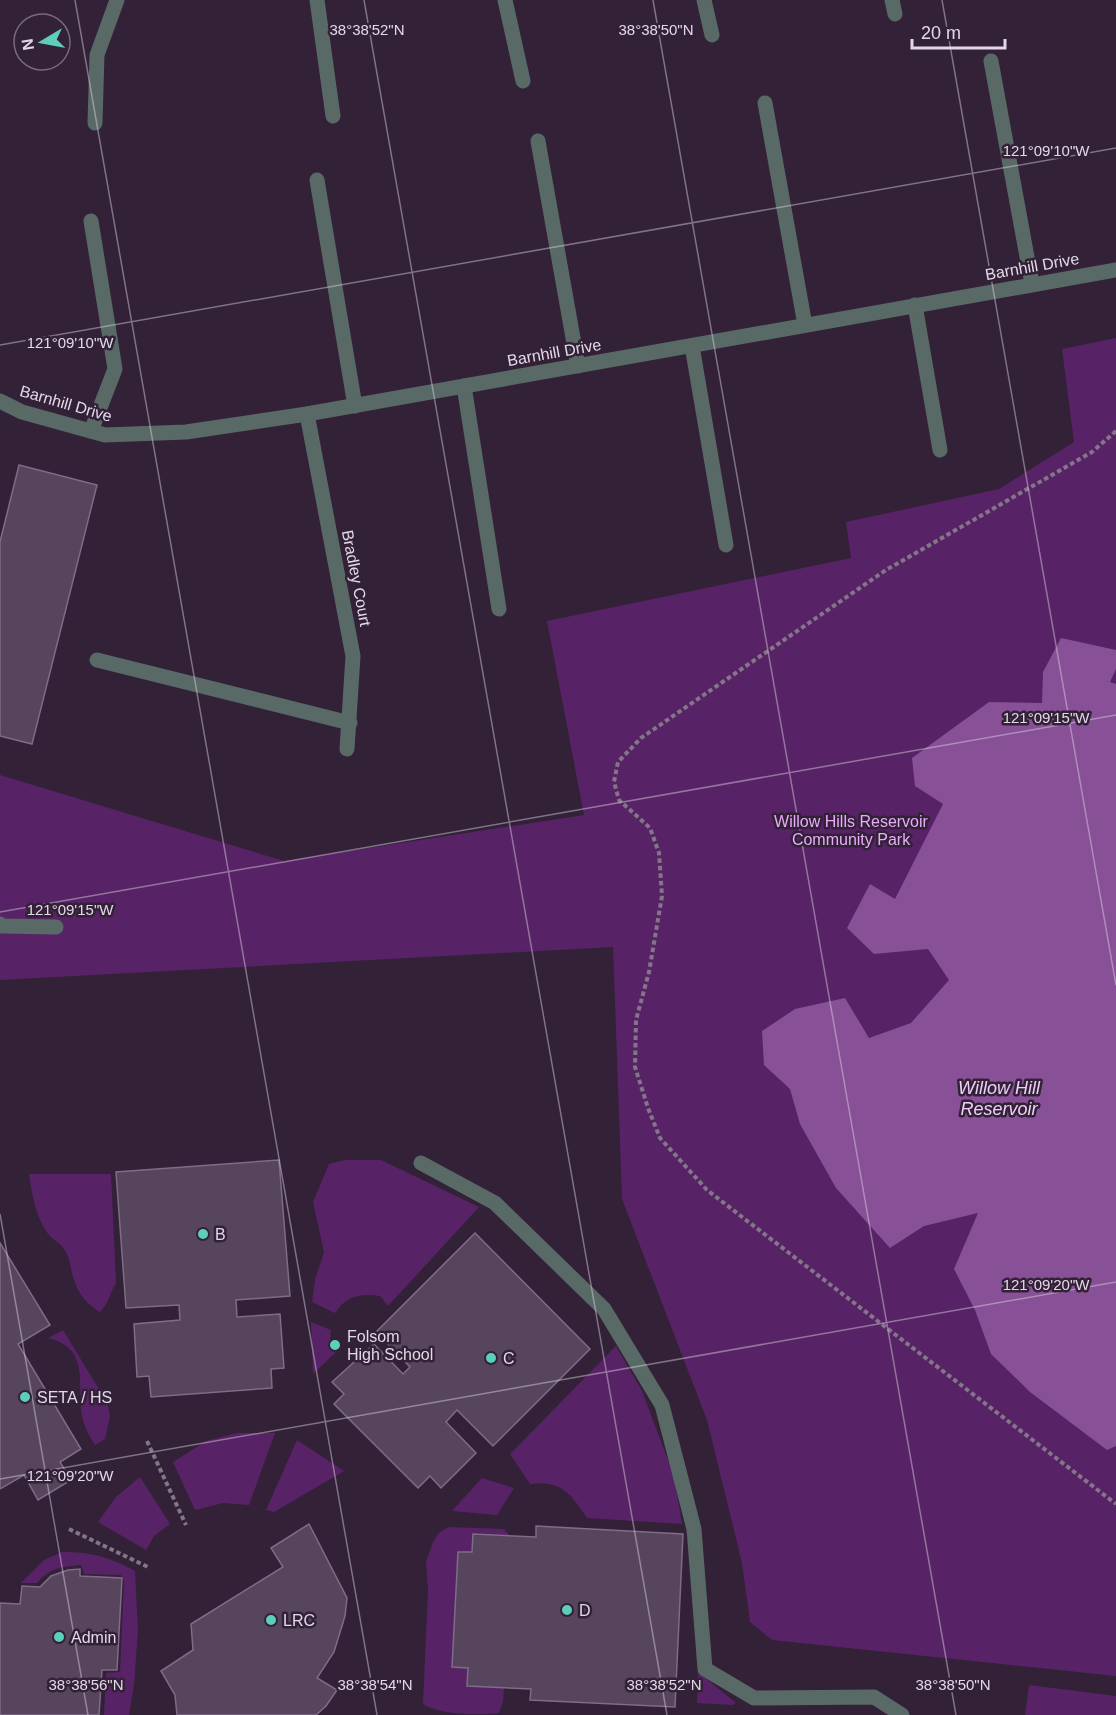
<svg xmlns="http://www.w3.org/2000/svg" width="1116" height="1715" viewBox="0 0 1116 1715" font-family="Arial,sans-serif">
<rect width="100%" height="100%" fill="#322137"/>
<!-- green -->
<g fill="#582366">
<polygon points="1116,338 1116,1676 772,1640 750,1622 742,1563 707,1420 622,1199 613,947 0,980 0,775 284,861 584,815 547,621 851,558 846,522 999,489 1074,442 1062,349"/>
<path d="M345 1160H381L479 1207 388 1306 380 1296C360 1293 346 1296 335 1313L312 1302 315 1280 324 1252 313 1202 329 1164Z"/>
<path d="M29 1174H111L116 1283C109 1294 109 1303 100 1312 88 1305 78 1294 74 1280 70 1269 71 1259 64 1249 61 1243 54 1241 50 1236 36 1220 32 1194 29 1174Z"/>
<polygon points="311,1322 331,1330 330,1341 335,1346 335,1353 313,1374"/>
<path d="M63 1330 108 1404 110 1417 105 1439 95 1445C90 1437 85 1429 83 1420 75 1387 93 1349 48 1338Z"/>
<path d="M616 1346 642 1391 674 1476 682 1524 587 1518C571 1494 561 1480 530 1484L510 1454Z"/>
<polygon points="237,1433 275,1433 249,1505 223,1503 195,1510 173,1462 206,1441"/>
<polygon points="297,1440 344,1471 274,1512 266,1510"/>
<polygon points="140,1477 170,1524 154,1536 146,1550 98,1522 116,1497"/>
<polygon points="482,1478 514,1488 497,1515 452,1511"/>
<path d="M448 1527 504 1529 509 1535 473 1534 472 1552H458L452 1667 468 1668 467 1686 504 1688 503 1702 499 1713C479 1715 439 1715 423 1704L428 1590 426 1562 433 1542 439 1533Z"/>
<path d="M62 1552C91 1552 110 1557 135 1571L138 1631 134 1685 129 1715H104L106 1673 120 1672 124 1580 121 1575 84 1574 81 1565C61 1567 51 1567 37 1583H21L44 1560Z"/>
<polygon points="698,1667 702,1675 736,1703 732,1705 697,1703"/>
<polygon points="1029,1685 1116,1696 1116,1715 1025,1715"/>
</g>
<!-- water -->
<polygon fill="#875097" points="1061,638 1116,650 1116,669 1110,682 1116,684 1116,1446 1107,1450 1030,1392 991,1354 975,1310 954,1269 978,1213 924,1226 890,1248 836,1188 800,1124 790,1089 764,1065 762,1031 795,1009 845,998 869,1038 911,1023 949,980 928,949 874,954 847,928 870,884 895,899 943,804 915,786 912,758 989,702 1042,703 1043,672"/>
<!-- building -->
<g fill="#57455d" stroke="#7f6c86" stroke-width="1.5">
<polygon points="19,465 97,485 32,744 0,736 0,542"/>
<polygon points="279,1160 290,1296 236,1300 237,1317 280,1314 284,1368 271,1369 272,1388 151,1397 149,1376 137,1377 134,1324 180,1320 179,1305 126,1308 116,1172"/>
<polygon points="475,1233 590,1349 493,1446 457,1410 446,1422 476,1453 441,1488 430,1476 418,1488 334,1404 344,1394 332,1382 374,1344 403,1374 410,1367 376,1332"/>
<polygon points="0,1243 50,1325 18,1344 81,1449 60,1462 71,1480 38,1500 24,1475 0,1489"/>
<polygon points="309,1524 347,1598 345,1616 334,1652 317,1678 337,1690 326,1706 316,1715 177,1715 175,1695 161,1671 193,1650 191,1624 283,1567 271,1548"/>
<polygon points="536,1526 683,1534 675,1707 530,1700 531,1689 467,1686 468,1668 452,1667 458,1552 472,1552 473,1534 536,1537"/>
<polygon points="80,1569 80,1576 122,1578 117,1670 102,1670 99,1715 0,1715 0,1603 20,1604 22,1586 40,1587 51,1576 68,1570"/>
</g>
<g fill="none" stroke-linecap="round" stroke-linejoin="round">
<!-- path -->
<g stroke="#847689" stroke-width="4" stroke-dasharray="4.5 3" stroke-linecap="butt">
<polyline points="1116,431 1092,452 886,570 641,738 618,762 614,782 619,800 650,828 659,853 662,896 649,972 636,1020 635,1067 648,1108 660,1138 707,1190 1116,1504"/>
<polyline points="147,1441 186,1525"/>
<polyline points="69,1529 150,1568"/>
</g>
<!-- service -->
<g stroke="#596966" stroke-width="15">
<polyline points="317,0 333,116"/>
<polyline points="505,0 523,81"/>
<polyline points="704,0 712,35"/>
<polyline points="892,0 895,14"/>
<polyline points="991,61 1032,284"/>
<polyline points="765,103 805,325"/>
<polyline points="538,141 578,366"/>
<polyline points="317,180 355,406"/>
<polyline points="91,221 115,369 91,431"/>
<polyline points="915,305 940,450"/>
<polyline points="692,346 726,545"/>
<polyline points="464,386 499,609"/>
<polyline points="97,660 350,723"/>
<polyline points="0,924 2,926 56,927"/>
<polyline points="421,1163 495,1203 604,1309 662,1405 694,1529 705,1669 754,1698 874,1697 902,1715"/>
</g>
<!-- minor -->
<g stroke="#596966" stroke-width="15">
<polyline points="95,123 97,55 117,0"/>
<polyline points="0,401 22,412 105,435 186,432 307,414 1116,270"/>
<polyline points="307,414 353,656 347,749"/>
</g>
</g>
<!-- ticks -->
<path fill="none" stroke="#e3d8e7" stroke-width="1.5" stroke-opacity="0.45" d="M75 0 377 1715M364 0 667 1715M653 0 956 1715M942 0 1116 985M0 345 1116 148M0 912 1116 715M0 1214 88 1715M0 1479 1116 1282"/>
<!-- markers -->
<g fill="#5dceb9" stroke="#322137" stroke-width="2">
<circle cx="203" cy="1234" r="6"/>
<circle cx="335" cy="1345" r="6"/>
<circle cx="491" cy="1358" r="6"/>
<circle cx="25" cy="1397" r="6"/>
<circle cx="567" cy="1610" r="6"/>
<circle cx="271" cy="1620" r="6"/>
<circle cx="59" cy="1637" r="6"/>
</g>
<g text-anchor="middle" stroke-width="5" stroke-linejoin="round" paint-order="stroke">
<!-- street labels -->
<g font-size="16" fill="#e3d8e7" stroke="#322137">
<text transform="translate(1032 266) rotate(-10)" y="6">Barnhill Drive</text>
<text transform="translate(554 352) rotate(-10)" y="6">Barnhill Drive</text>
<text transform="translate(66 403) rotate(16)" y="6">Barnhill Drive</text>
<text transform="translate(357 578) rotate(79)" y="6">Bradley Court</text>
</g>
<!-- park labels -->
<g font-size="16" fill="#e8acfa" stroke="#322137">
<text x="851" y="827">Willow Hills Reservoir<tspan x="851" dy="18">Community Park</tspan></text>
</g>
<!-- poi labels -->
<g font-size="16" fill="#e3d8e7" stroke="#322137" text-anchor="start">
<text x="215" y="1240">B</text>
<text x="347" y="1342">Folsom<tspan x="347" dy="18">High School</tspan></text>
<text x="503" y="1364">C</text>
<text x="37" y="1403">SETA / HS</text>
<text x="579" y="1616">D</text>
<text x="283" y="1626">LRC</text>
<text x="71" y="1643">Admin</text>
</g>
<!-- water labels -->
<g font-size="18" font-style="italic" fill="#edcff7" stroke="#322137">
<text x="999" y="1094">Willow Hill<tspan x="999" dy="21">Reservoir</tspan></text>
</g>
</g>
<g font-size="15" text-anchor="middle" fill="#e3d8e7" stroke="#322137" stroke-width="5" stroke-linejoin="round" paint-order="stroke">
<text x="367" y="35">38°38'52"N</text>
<text x="656" y="35">38°38'50"N</text>
<text x="1046" y="156">121°09'10"W</text>
<text x="70" y="348">121°09'10"W</text>
<text x="1046" y="723">121°09'15"W</text>
<text x="70" y="915">121°09'15"W</text>
<text x="1046" y="1290">121°09'20"W</text>
<text x="70" y="1481">121°09'20"W</text>
<text x="86" y="1690">38°38'56"N</text>
<text x="375" y="1690">38°38'54"N</text>
<text x="664" y="1690">38°38'52"N</text>
<text x="953" y="1690">38°38'50"N</text>
</g>
<!-- north arrow -->
<g transform="translate(42 42) rotate(260)"><circle r="28" fill="#322137" stroke="#796a7d" stroke-width="1.5"/>
<path d="M0-4.5L10 22L0 15L-10 22Z" fill="#5dceb9"/>
<text y="-9" font-size="16" font-weight="bold" text-anchor="middle" fill="#e3d8e7">N</text>
</g>
<!-- scale -->
<path d="M912 39v9h93v-9" fill="none" stroke="#e3d8e7" stroke-width="3"/>
<text x="921" y="39" font-size="18" fill="#e3d8e7" stroke="#322137" stroke-width="4.5" paint-order="stroke">20 m</text>
</svg>
